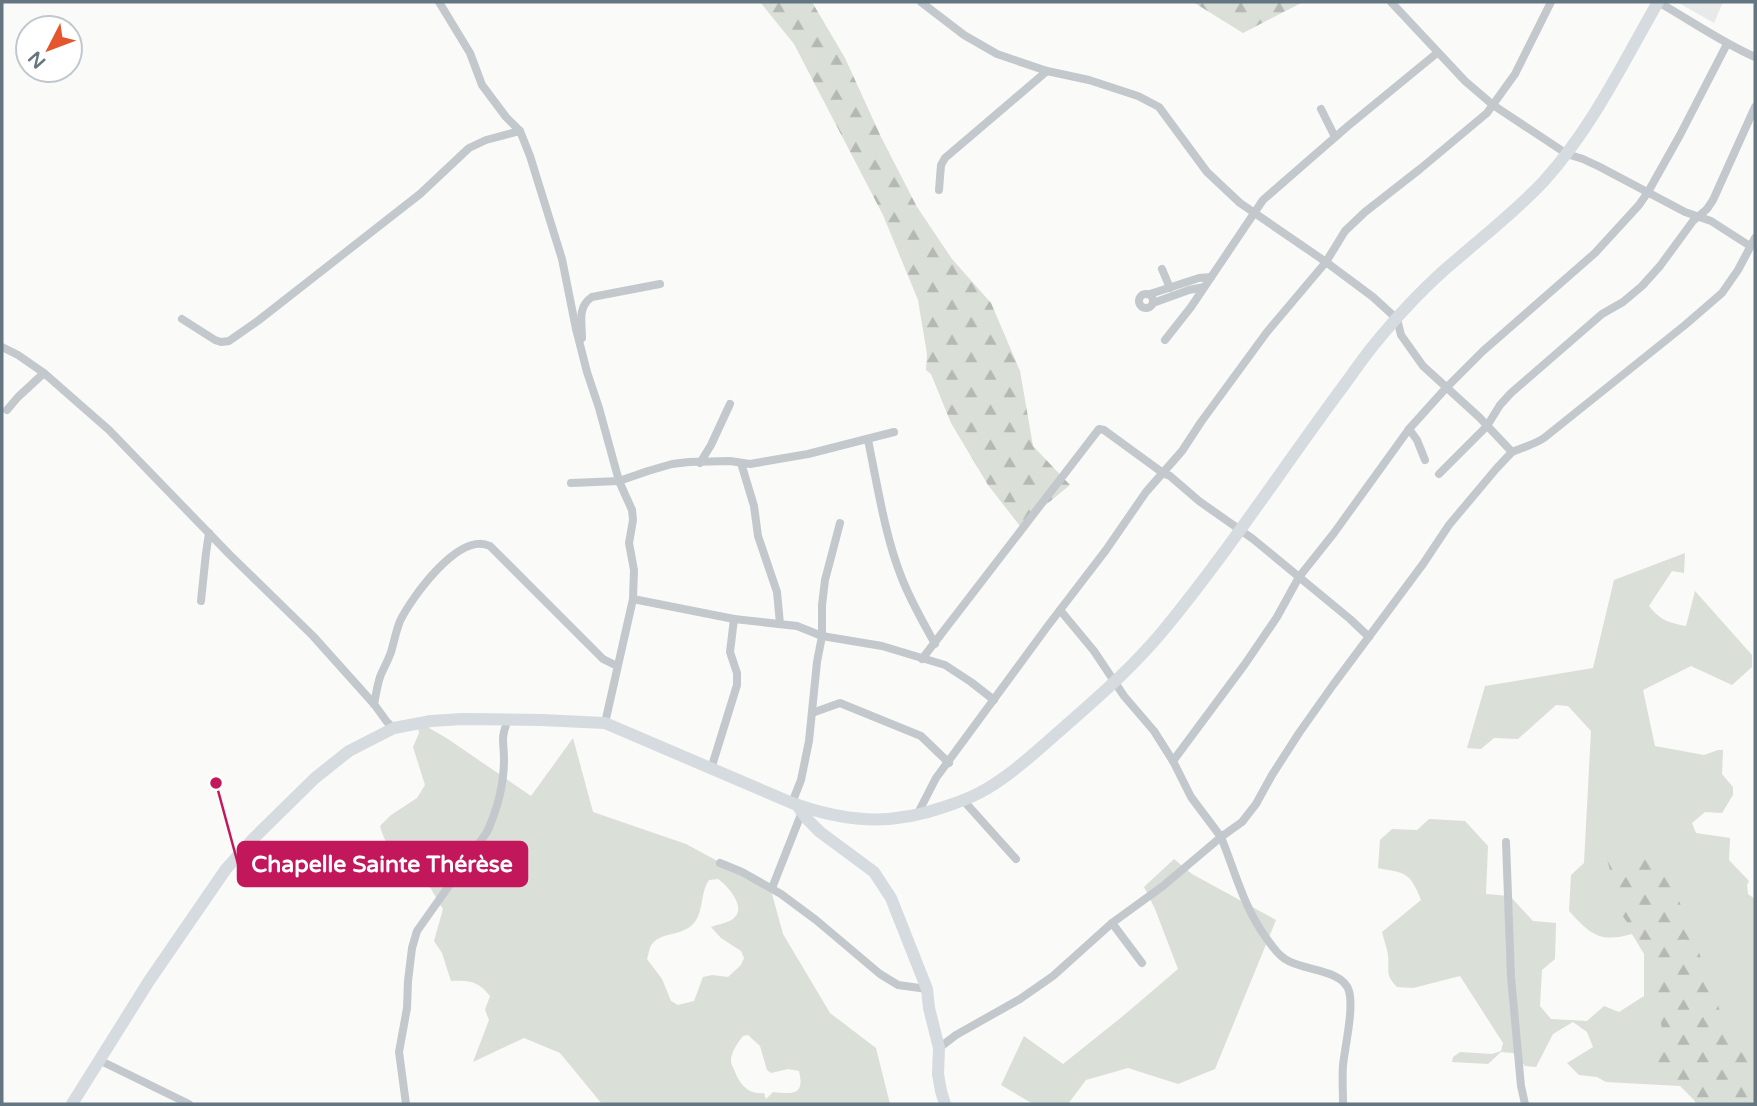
<svg xmlns="http://www.w3.org/2000/svg" width="1757" height="1106" viewBox="0 0 1757 1106" font-family="'Varela Round',sans-serif">
<defs>
<pattern id="forest-firs" width="22" height="20" patternUnits="userSpaceOnUse" patternTransform="scale(1.75)"><rect width="22" height="20" fill="#dadfd7"/><path d="M5 1l3.5 6h-7zM16 11l3.5 6h-7z" fill="#b4b9b4"/></pattern>
</defs>
<rect width="100%" height="100%" fill="#fafaf8"/>
<!-- built -->
<polygon fill="#e8e9e9" points="1677,2 1723,2 1714,23"/>
<!-- green -->
<g fill="#dadfd7" fill-rule="evenodd">
<path d="M1685 553 1684 573 1672 571 1649 606C1660 620 1669 623 1686 626L1695 591 1752 655V667L1732 685 1691 666 1643 690 1655 746 1704 755 1718 750H1723L1722 774 1733 787V795L1722 813 1705 812 1692 823 1696 833 1730 838 1729 860 1749 881 1747 885 1748 894 1755 899V1104H1696L1694 1100 1680 1086 1606 1082 1597 1077 1579 1075 1567 1063 1593 1047 1587 1032 1573 1022 1553 1034 1536 1067 1525 1066 1513 1053 1501 1052 1488 1064 1452 1062 1453 1057 1460 1052 1492 1054 1501 1051 1503 1043 1460 976 1413 988 1397 987C1384 974 1390 971 1388 955 1387 948 1384 940 1382 932L1421 900C1410 872 1406 873 1378 868L1380 840 1392 829 1417 830 1429 819 1465 821 1488 846 1486 894 1510 896 1533 921 1556 923 1555 959 1542 970 1540 1006 1551 1019 1587 1021 1604 1006 1619 1012 1644 996V954L1632 934C1600 943 1591 935 1569 911L1571 875 1584 863 1591 731 1568 706 1556 705 1518 739 1494 738 1481 749 1467 748 1485 686 1593 668 1614 580Z"/>
<path d="M417 721 448 739 531 796 573 738 593 812 686 844 771 890 783 934 830 1013 876 1048 890 1104H602L560 1053 524 1038 473 1062 489 1020 485 1010 490 996C478 981 470 980 451 981L442 953 434 941 443 909C435 897 429 882 417 872 413 869 407 867 403 863 391 853 384 841 380 826L391 815 417 798 425 785 413 747 419 733ZM718 879C727 885 747 907 734 918 729 923 718 924 711 927L721 938 741 951 744 958 741 965 728 977 712 975 703 977 694 1001 678 1005 671 1001 662 979 647 959C649 953 649 947 653 943 662 932 683 936 694 923 704 911 700 893 709 880ZM748 1035 760 1046 767 1070 771 1073 788 1069 799 1071C805 1096 793 1094 773 1092L766 1099 764 1093C749 1095 740 1085 735 1072 734 1068 731 1065 731 1061 731 1052 738 1042 743 1036Z"/>
<polygon points="1174,859 1192,874 1276,920 1215,1069 1178,1084 1128,1068 1086,1080 1068,1104 1033,1104 1001,1085 1024,1036 1063,1064 1123,1016 1178,969 1155,909 1144,887"/>
</g>
<!-- forest -->
<g fill="url(#forest-firs)">
<polygon points="760,2 812,2 845,58 881,137 917,207 952,259 991,303 1020,371 1033,446 1070,485 1020,526 988,485 951,423 931,374 926,370 927,354 918,300 883,215 794,44"/>
<polygon points="1193,2 1303,2 1243,33"/>
<polygon points="1662,857 1697,947 1729,1036 1755,1047 1755,1104 1703,1104 1690,1092 1643,1057 1663,1034 1647,951 1622,915 1607,859"/>
</g>
<g fill="none" stroke-linecap="round" stroke-linejoin="round">
<!-- street -->
<g stroke="#c3c8cc" stroke-width="8">
<polyline points="439,2 470,53 482,85 506,117 520,131 530,156 562,259 576,329 587,372 599,408 619,481 632,510 633,520 629,543 634,570 633,599 605,723"/>
<polyline points="921,2 964,35 997,54 1047,71 1089,80 1138,96 1159,107 1207,172 1240,203 1326,262 1373,297 1397,319 1401,335 1423,366 1479,417 1512,452 1496,469 1449,525 1423,564 1333,685 1299,733 1272,775 1256,804 1242,822 1221,837 1191,797 1173,761 1154,731 1124,696 1094,651 1060,610"/>
<polyline points="1391,2 1465,81 1493,105 1567,154 1583,159 1600,167 1685,212 1711,221 1750,246"/>
<path d="M1658 2C1690 20 1721 42 1755 57"/>
<polyline points="1321,109 1335,137"/>
<polyline points="939,190 941,165 945,158 1047,71"/>
<polyline points="1162,269 1170,288"/>
<circle cx="1146" cy="301" r="7"/>
<polyline points="1150,294 1199,278 1211,277"/>
<polyline points="1153,303 1189,290 1204,287"/>
<polyline points="182,319 215,340 221,342 229,341 259,320 420,194 469,148 486,140 520,131"/>
<path d="M582 338C582 322 577 307 592 297L660 284"/>
<polyline points="1165,340 1191,307 1263,200 1348,126 1437,53"/>
<polyline points="2,347 18,355 44,373 109,430 230,555 313,636 374,704 387,722 394,728"/>
<polyline points="7,410 18,397 44,373"/>
<polyline points="1409,429 1417,440 1425,460"/>
<path d="M868 440C877 483 885 536 901 576 910 600 923 622 935 644"/>
<path d="M1512 452C1524 447 1533 445 1544 438L1685 325 1722 293 1738 270 1755 238"/>
<polyline points="700,463 711,445 730,404"/>
<polyline points="741,463 754,506 758,536 777,592 780,624"/>
<polyline points="1439,474 1487,426 1500,405 1511,393 1602,314 1623,302 1642,286 1660,266 1693,221 1707,209 1713,200 1755,107"/>
<polyline points="571,483 619,481 648,471 672,464 689,462 730,461 750,464 808,454 894,432"/>
<polyline points="633,599 734,619 797,626 822,636 882,646 945,665 971,682 994,700"/>
<polyline points="201,601 206,553 209,533"/>
<polyline points="922,659 1099,429 1104,430 1163,473 1170,476 1199,501 1253,539 1350,619 1369,637"/>
<path d="M374 704C376 695 377 686 380 677 383 669 388 661 391 652 394 642 396 631 400 621 412 597 459 531 490 546L603 659 617 666"/>
<polyline points="812,713 840,703 921,736 949,763"/>
<polyline points="1173,761 1245,664 1277,617 1299,577 1334,533 1409,429 1446,388 1483,351 1595,253 1639,205 1648,192 1680,135 1727,44"/>
<polyline points="711,769 737,685 737,673 730,652 734,619"/>
<polyline points="963,800 1016,859"/>
<polyline points="792,803 801,780 809,741 817,662 822,636 822,605 825,580 840,523"/>
<polyline points="917,815 936,778 1047,627 1106,550 1146,492 1182,451 1201,422 1267,332 1326,262 1345,231 1365,212 1420,169 1487,113 1515,74 1551,2"/>
<polyline points="1506,842 1511,977 1521,1086 1525,1104"/>
<polyline points="720,863 742,872 781,894 816,920 880,974 898,985 927,989"/>
<polyline points="772,888 802,812"/>
<polyline points="1112,923 1142,963"/>
<path d="M939 1048 956 1035 1020 999 1053 976 1112 923 1163 886 1221 837C1236 874 1243 906 1267 939 1272 946 1277 954 1285 959 1302 971 1343 969 1349 991 1354 1009 1345 1046 1343 1065 1342 1078 1343 1090 1343 1103"/>
<polyline points="99,1060 189,1104"/>
<path d="M406 1104 399 1052 407 1008 408 981 412 948 417 931 487 832C497 810 504 784 504 759 504 741 500 739 508 720"/>
</g>
<!-- secondary -->
<g stroke="#d6dbdf" stroke-width="12">
<polyline points="797,805 807,819 820,832 874,872 891,898 927,989 929,1008 939,1048 938,1074 941,1091 945,1104"/>
<path d="M72 1104 149 981 226 869 253 839 315 778 349 751 394 728 431 721 462 719 541 720 605 723 792 803C845 822 890 826 944 807 956 803 968 799 979 793 1008 778 1038 750 1063 728 1097 698 1132 668 1162 632 1224 557 1278 475 1336 396 1349 379 1360 362 1373 346 1398 315 1426 285 1456 260 1486 234 1517 210 1544 181 1592 128 1623 63 1658 2"/>
</g>
</g>
<!-- callouts -->
<path fill="none" stroke="#c2185b" stroke-width="2.5" d="M216 783L238 864"/>
<circle fill="#c2185b" stroke="#fff" stroke-width="2.5" cx="216" cy="783" r="7"/>
<rect fill="#c2185b" stroke="#c2185b" stroke-width="2.5" x="238" y="842" width="289" height="44" rx="7"/>
<g font-size="23" text-anchor="middle" font-weight="bold" fill="#fff">
<text x="382" y="872">Chapelle Sainte Thérèse</text>
</g>
<!-- border -->
<rect width="1757" height="1106" fill="none" stroke="#657683" stroke-width="7"/>
<!-- north arrow -->
<g transform="translate(49 49) rotate(228)"><circle r="33" fill="#ffffff" stroke="#c1c8cd" stroke-width="2"/>
<path d="M0-5L12 26L0 18L-12 26Z" fill="#e4572e"/>
<text y="-10" font-size="19" font-weight="bold" text-anchor="middle" fill="#657683">N</text>
</g>
</svg>
